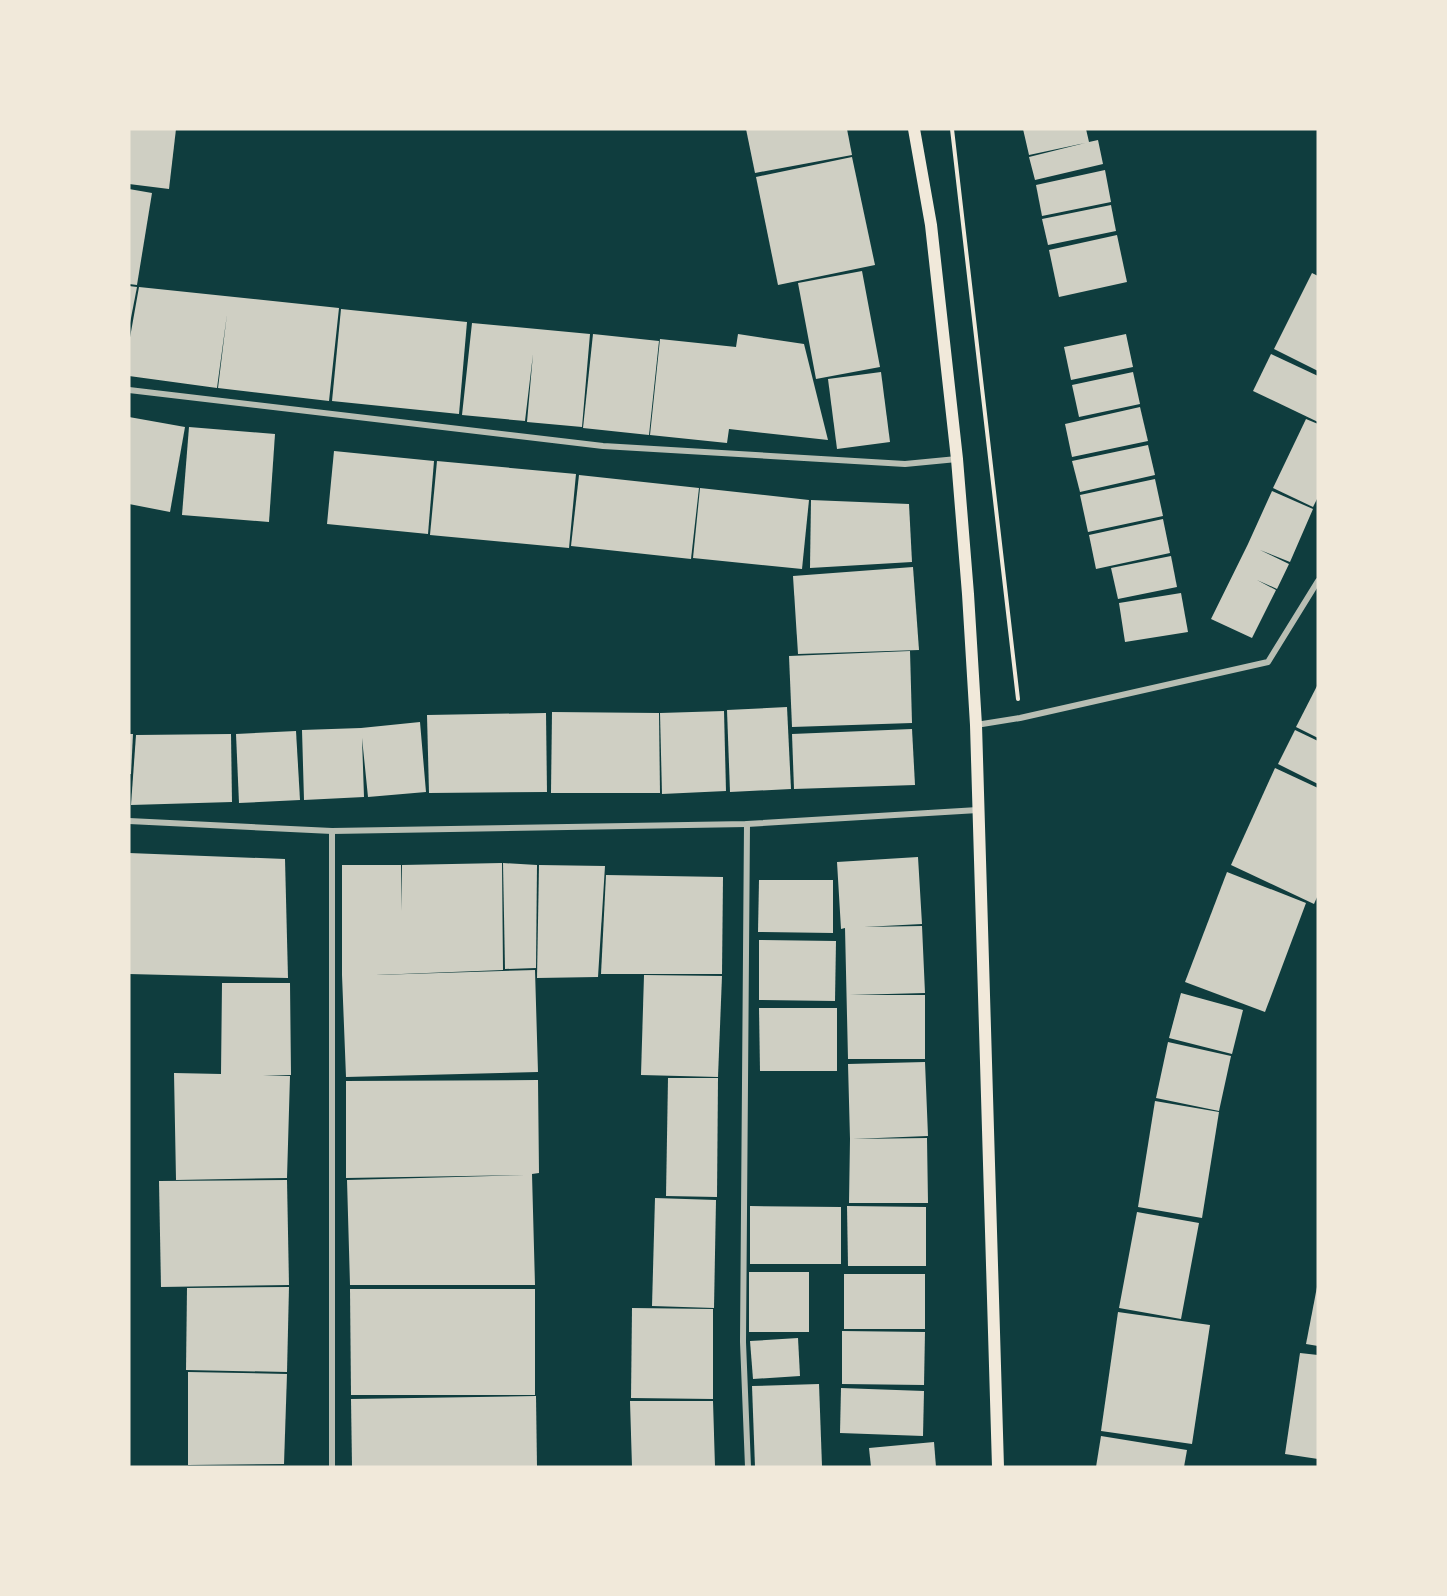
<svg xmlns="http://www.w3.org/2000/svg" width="1447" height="1596" viewBox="0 0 1447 1596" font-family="Arial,sans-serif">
<rect width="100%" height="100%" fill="#0f3d3e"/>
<!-- building -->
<g fill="#cfcfc3">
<polygon points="129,129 176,129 169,189 129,184"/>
<polygon points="746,129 847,129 852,155 755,173"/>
<polygon points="1023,129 1086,129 1089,142 1098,140 1103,164 1035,180 1029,157 1085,143 1029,155"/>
<polygon points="852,157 875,265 778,285 756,177"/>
<polygon points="1105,170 1111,202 1042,216 1036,185"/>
<polygon points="129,189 152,193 137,285 129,284"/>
<polygon points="1111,205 1116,231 1048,245 1042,219"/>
<polygon points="1117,235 1127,282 1059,297 1049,250"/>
<polygon points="862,271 880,367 816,379 798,283"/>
<polygon points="1312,273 1318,276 1318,371 1274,349"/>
<polygon points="129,286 137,287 130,323 129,323"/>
<polygon points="139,287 339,308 329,401 218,388 227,314 217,388 129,376 129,343"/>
<polygon points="341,309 467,322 459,414 332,401"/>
<polygon points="472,323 590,334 582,427 527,422 533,354 525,421 462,415"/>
<polygon points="593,334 659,341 649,435 583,428"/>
<polygon points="738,334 804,344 828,440 729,429 727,443 650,435 660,339 736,347"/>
<polygon points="1126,334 1133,367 1071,380 1064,347"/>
<polygon points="1271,354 1318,376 1318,422 1253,391"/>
<polygon points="881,372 890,442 837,449 828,379"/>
<polygon points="1133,372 1140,404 1079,417 1072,385"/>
<polygon points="1140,407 1148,441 1072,457 1065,424"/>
<polygon points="129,417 185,427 170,512 129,504"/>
<polygon points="1306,419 1318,424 1318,497 1313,507 1273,488"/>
<polygon points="189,427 275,434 269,522 182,515"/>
<polygon points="1148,445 1155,475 1080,492 1072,461"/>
<polygon points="334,451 434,461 428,534 327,524"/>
<polygon points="437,461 576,474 569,548 430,535"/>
<polygon points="579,475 699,488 691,559 571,546"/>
<polygon points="1155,479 1163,516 1088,532 1080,495"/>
<polygon points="700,488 809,500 802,569 693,558"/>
<polygon points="1272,491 1313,509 1290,562 1260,550 1289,564 1277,589 1257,580 1276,590 1252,638 1211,619 1248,544"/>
<polygon points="811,500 909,504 912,562 810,568"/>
<polygon points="1163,519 1170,553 1096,569 1089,535"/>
<polygon points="1171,556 1177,587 1118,599 1111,568"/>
<polygon points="913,567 919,650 798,654 793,576"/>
<polygon points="1181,593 1188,632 1125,642 1119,603"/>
<polygon points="910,651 912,723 792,727 789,656"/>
<polygon points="1318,684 1318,738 1296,727"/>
<polygon points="787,707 791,789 730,792 727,710"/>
<polygon points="724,711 726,791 662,794 660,713"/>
<polygon points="552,712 659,713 660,793 551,793"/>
<polygon points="546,713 547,792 429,793 427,715"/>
<polygon points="420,722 426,792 368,797 362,738 364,797 304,800 302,730 361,728"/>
<polygon points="912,729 915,785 794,789 792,734"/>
<polygon points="1295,730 1318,741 1318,784 1278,764"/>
<polygon points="296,731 300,800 239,803 236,734"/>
<polygon points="129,734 133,734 131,774 129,774"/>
<polygon points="231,734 232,802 131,805 136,735"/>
<polygon points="1275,768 1318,788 1318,895 1314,904 1231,865"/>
<polygon points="129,853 285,859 288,978 129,974"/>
<polygon points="918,857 922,924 864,927 922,926 925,993 850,995 925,995 925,1059 848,1059 845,928 841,929 837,862"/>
<polygon points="502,863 503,970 376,975 535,970 538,1072 346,1077 342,975 342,865 401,865 401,911 402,865"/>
<polygon points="503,863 537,865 536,968 505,969"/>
<polygon points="539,865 605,866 598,977 537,978"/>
<polygon points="1227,872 1306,903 1265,1012 1185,982"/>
<polygon points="606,875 723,877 722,974 601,974"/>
<polygon points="759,880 833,880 833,933 758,932"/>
<polygon points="759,940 836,941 835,1001 759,1000"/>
<polygon points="644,975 722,976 718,1077 641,1075"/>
<polygon points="222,983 290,983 291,1075 263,1075 290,1076 287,1178 176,1180 174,1073 221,1074"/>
<polygon points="1181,993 1243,1010 1232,1054 1169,1038"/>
<polygon points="759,1008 837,1008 837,1071 760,1071"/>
<polygon points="1168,1042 1231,1056 1219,1111 1156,1098"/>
<polygon points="925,1062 928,1136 853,1139 927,1138 928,1203 849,1203 850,1139 848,1064"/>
<polygon points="668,1078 718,1078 717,1197 666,1196"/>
<polygon points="538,1080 539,1173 532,1174 535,1285 350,1285 347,1180 526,1175 346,1178 346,1081"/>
<polygon points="1155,1101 1219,1112 1202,1218 1138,1207"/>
<polygon points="287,1180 289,1285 161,1287 159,1181"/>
<polygon points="655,1198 716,1200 714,1308 652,1306"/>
<polygon points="750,1206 841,1207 841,1264 750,1264"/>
<polygon points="847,1206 926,1207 926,1266 848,1266"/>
<polygon points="1137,1212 1199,1223 1181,1319 1119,1308"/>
<rect x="749" y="1272" width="60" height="60"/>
<rect x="844" y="1274" width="81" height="55"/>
<polygon points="289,1287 287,1372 186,1370 187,1288"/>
<polygon points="1317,1287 1318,1287 1318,1346 1306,1344"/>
<polygon points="350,1289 535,1289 535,1395 351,1395"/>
<polygon points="632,1308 713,1309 713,1399 631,1398"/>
<polygon points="1118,1312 1210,1325 1192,1444 1101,1431"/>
<polygon points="842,1331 925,1332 924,1385 842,1384"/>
<polygon points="798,1338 800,1376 753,1379 750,1341"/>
<polygon points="1300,1353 1318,1355 1318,1459 1285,1454"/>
<polygon points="188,1372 287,1374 284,1464 188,1465"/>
<polygon points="819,1384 822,1466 755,1467 752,1386"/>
<polygon points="841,1388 924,1391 923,1436 840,1433"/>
<polygon points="536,1396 537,1467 352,1467 351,1399"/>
<polygon points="630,1401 713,1401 715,1467 632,1467"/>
<polygon points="1101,1436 1187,1450 1184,1467 1096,1467"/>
<polygon points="934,1442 936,1467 871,1467 869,1448"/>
</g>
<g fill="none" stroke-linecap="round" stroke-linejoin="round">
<!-- path -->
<polyline stroke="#f1e9da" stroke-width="4" points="952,129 1018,699"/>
<!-- minor -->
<g stroke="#b8beb3" stroke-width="6">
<polyline points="129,390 603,446 905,464 957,459"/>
<polyline points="976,725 1020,718 1268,662 1318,581"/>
<polyline points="129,821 332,831 747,824 978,810"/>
<polyline points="747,824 743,1342 748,1467"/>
<polyline points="332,831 332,1467"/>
</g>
<!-- secondary -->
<polyline stroke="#f1e9da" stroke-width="12" points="914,129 931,225 957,459 968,594 976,725 998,1467"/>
</g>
<!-- border -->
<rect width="1447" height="1596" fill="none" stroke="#f1e9da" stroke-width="261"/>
</svg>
